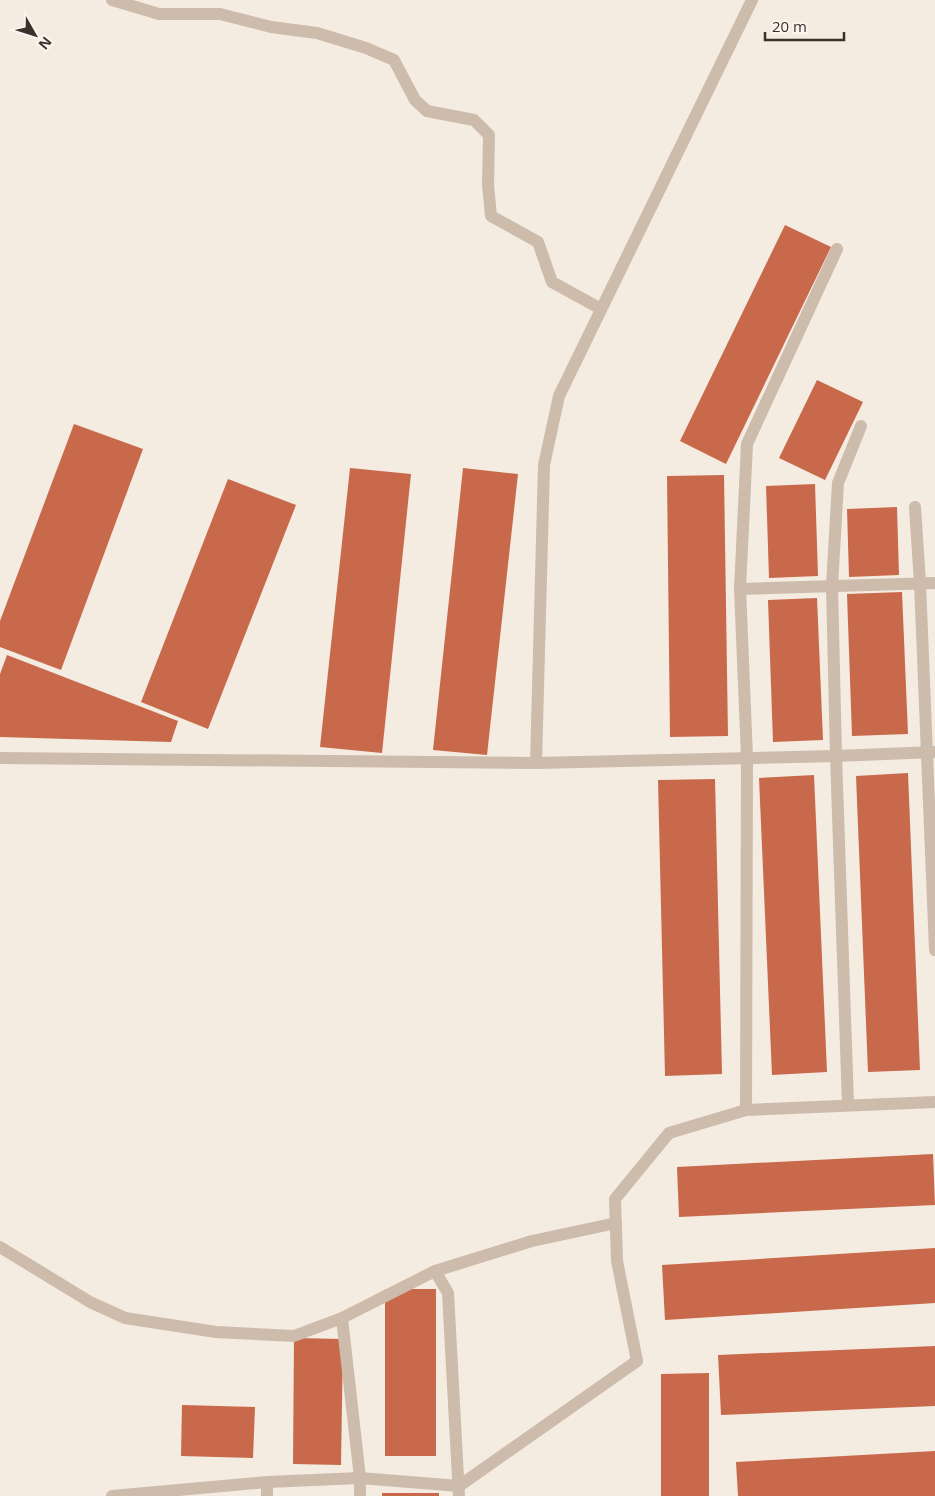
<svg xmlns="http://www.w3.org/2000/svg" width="935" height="1496" viewBox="0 0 935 1496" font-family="'Open Sans',sans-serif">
<rect width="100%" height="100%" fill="#f4ebe1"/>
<!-- building -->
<g fill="#c8694b">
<polygon points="785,225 831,247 726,464 680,441"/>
<polygon points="817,380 863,402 825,480 779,458"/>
<polygon points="74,424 143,449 61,670 0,647 0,621"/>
<polygon points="350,468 411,474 382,753 320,747"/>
<polygon points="463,468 518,474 487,755 433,750"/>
<polygon points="724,475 728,736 670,737 667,476"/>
<polygon points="228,479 296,505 208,729 141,702"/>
<polygon points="815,484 818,576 769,578 766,486"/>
<polygon points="897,507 899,575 849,577 847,509"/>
<polygon points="902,592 908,734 852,736 847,594"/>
<polygon points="817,598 823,740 773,742 768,600"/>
<polygon points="7,655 178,721 171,742 0,737 0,674"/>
<polygon points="908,773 920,1070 868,1072 856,776"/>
<polygon points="814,775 827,1072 772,1075 759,778"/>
<polygon points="715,779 722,1074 665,1076 658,780"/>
<polygon points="933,1154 935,1205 679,1217 677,1167"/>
<polygon points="935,1248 935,1303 665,1320 662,1265"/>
<rect x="385" y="1289" width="51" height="167"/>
<polygon points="294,1338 343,1339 341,1465 293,1464"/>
<polygon points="935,1346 935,1406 721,1415 718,1355"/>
<polygon points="709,1373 709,1496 661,1496 661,1374"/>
<polygon points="182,1405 255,1407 253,1458 181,1456"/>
<polygon points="935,1451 935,1496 738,1496 736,1462"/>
<rect x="382" y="1493" width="57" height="3"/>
</g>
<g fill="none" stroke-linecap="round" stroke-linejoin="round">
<!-- service -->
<g stroke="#cdbbac" stroke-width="12">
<polyline points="915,507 920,583 935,950"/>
<polyline points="848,1104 836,756 832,586 838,483 861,426"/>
<polyline points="637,1361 617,1261 615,1199 669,1133 746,1110 747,757 740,589 747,444 837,249"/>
</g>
<!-- minor -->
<g stroke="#cdbbac" stroke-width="12">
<polyline points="112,0 159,14 220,14 271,27 317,33 366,48 394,60 415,100 427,111 474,120 489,135 488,185 491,216 538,242 552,282 601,309"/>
<polyline points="740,589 935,583"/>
<polyline points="0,758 536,763 836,756 935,752"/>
<polyline points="536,763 544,465 559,396 752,0"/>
<polyline points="0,1247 90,1302 125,1318 216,1332 294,1336 342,1318 435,1271 532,1241 616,1223"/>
<polyline points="435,1271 448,1293 459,1496"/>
<polyline points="342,1318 360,1478 360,1496"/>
<polyline points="112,1496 267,1482 360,1478 459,1486 637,1361"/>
<polyline points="267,1496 267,1482"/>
</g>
<!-- tertiary -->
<polyline stroke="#cdbbac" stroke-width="12" points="746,1110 935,1102"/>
</g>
<!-- north arrow -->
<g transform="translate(35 35) rotate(129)" stroke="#fbf5ee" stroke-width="4" paint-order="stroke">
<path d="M0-4L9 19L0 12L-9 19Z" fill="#3b302b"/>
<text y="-8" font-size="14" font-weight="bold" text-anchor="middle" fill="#3b302b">N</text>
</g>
<!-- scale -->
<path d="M765 32v8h79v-8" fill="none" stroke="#3b302b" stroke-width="2.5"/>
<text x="772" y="32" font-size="15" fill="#3b302b" stroke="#fbf5ee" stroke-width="4" paint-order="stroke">20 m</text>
</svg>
